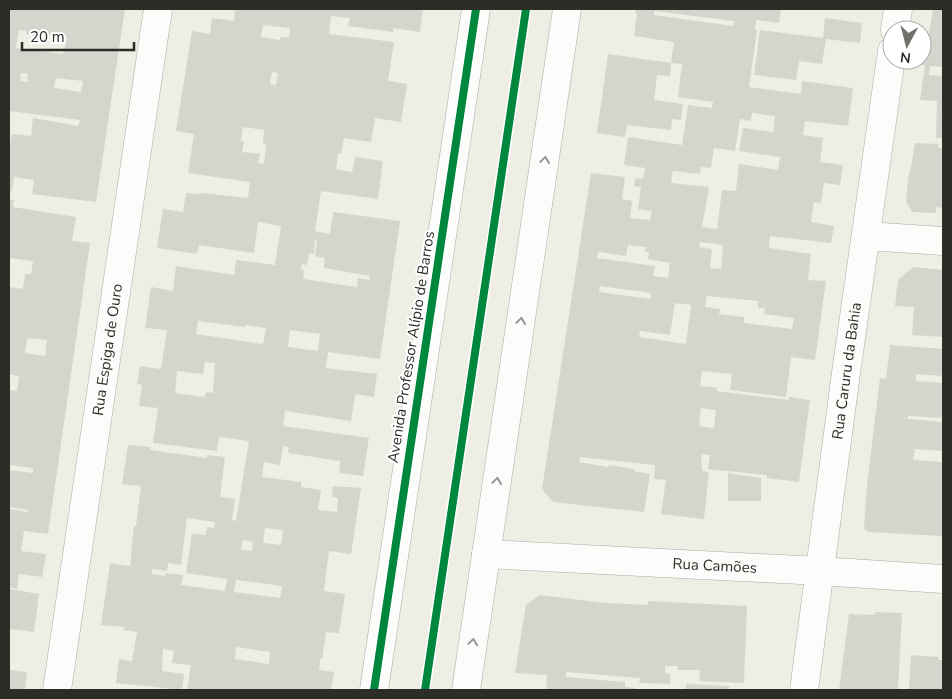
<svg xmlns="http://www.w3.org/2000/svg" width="952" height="699" viewBox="0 0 952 699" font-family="'Nunito Sans',sans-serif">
<rect width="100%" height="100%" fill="#eeeee5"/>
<!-- building -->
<g fill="#d4d5cd" fill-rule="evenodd">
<path d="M9 9H125L96 202 32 194 34 180 14 177 12 191 9 190V151L12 134 31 136 33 118 78 126 80 120 9 111ZM19 30 27 31 26 34 37 36V33L67 37 63 54 16 48ZM21 73 28 74 27 82 20 81ZM56 78 83 81 81 92 54 88Z"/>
<path d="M235 9H423L420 32 393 28V32L348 26 350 18 331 16 329 34 394 42 388 81 407 84 401 122 375 118 371 142 344 138 341 154H338L336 169 352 172 355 157 383 161 378 199 321 191 315 231 330 234 333 212 400 221 380 359 328 352 326 368 377 374 374 397 355 394 351 421 285 411 283 426 369 438 363 476 339 473 340 461 288 453 289 447 283 446 280 465 264 462 262 477 301 482V487L321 490 318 510 337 512 338 498 332 497 333 486 361 488 351 554 329 551 324 591 345 594 339 633 326 632 322 659H320L319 670 334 672 331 690H187L191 665 172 663 174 651 163 649 162 671 184 674 182 690 116 683 119 659 132 661 137 632 123 630 124 627 101 625 110 563 130 566 134 526H136L141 486 122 484 128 445 150 447V450L207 458V455L225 457 220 497 235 499 232 520 236 521 249 441 219 437 217 451 153 443 158 408 139 406 142 385 137 384 140 366 161 369 167 330 145 328 151 287 173 291 176 266 234 275 236 260 275 265 281 226 258 222 254 253 199 245 197 254 157 248 163 209 183 212 186 193 201 194V193L248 198 250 182 188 173 194 134 176 131 192 31 210 34 212 18 234 21ZM263 25 290 28 289 38 280 37V40L261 37ZM272 72 278 73 276 85 270 84ZM243 127 264 130 263 143 266 144 264 164 258 163 260 154 242 152 244 141H241ZM315 240 317 241 315 256 325 258 324 268 370 276 369 280 358 278 357 287 303 279 304 270H301L302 264 307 265 309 253 314 254ZM198 321 245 327 246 325 266 328 263 344 196 334ZM290 330 320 334 318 351 288 347ZM205 362 215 363 213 393 207 392 204 397 175 393 177 371 203 374ZM187 518 215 522 214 528 207 527 206 535 192 534 186 573 227 579 225 591 181 585 183 575 166 573 165 576 152 574V569L167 571 168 563 181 565ZM265 528 283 530 281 545 263 543ZM243 540 253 542 252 551 241 550ZM236 580 282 586 280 598 234 592ZM236 647 270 652 269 664 235 659Z"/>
<path d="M636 9H781L779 23 756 20 755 29 757 30 749 87 801 94 802 81 853 88 848 126 805 121 803 135 823 138 820 162 843 165 840 185 824 183 821 203 814 202 811 222 834 226 831 243 770 236 769 248 811 254 808 280 826 281 815 360 791 357 786 397 730 390 732 374 702 371 700 386 717 388V391L789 400V397L810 400 799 482 767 478V475L708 469 710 455 701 454 702 471 709 472 704 519 661 514 666 480 654 479 655 465 580 457 579 462 608 467 609 465 634 469V471L650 474 644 512 553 502 542 489 591 173 625 177 622 199 632 201 630 218 650 220 652 211 638 209 641 187 634 186 635 178 643 179 645 168 624 165 628 137 682 145 688 105 712 108 713 102 678 97 682 64 671 63 674 42 634 36 637 13H635ZM654 11 734 21 733 26 654 15ZM752 113 775 116 773 132 743 128 739 151 780 157 778 170 739 164 736 191 722 190 717 229 702 227 709 187 671 183 673 171 700 174 701 167 711 168 714 148 735 151 740 119 751 121ZM700 242 723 245 721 269 710 268 712 249 699 247ZM628 245 646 247 645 252H649L648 259 670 263 668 278 653 276 655 266 597 258 598 252 626 256ZM600 286 651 293 650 299 599 292ZM707 296 758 301V308H765L764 314 794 318 792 329 744 323V317L719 314 720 309 705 307ZM675 303 691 305 686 344 639 337 640 331 670 335ZM701 408 716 410 714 428 699 426Z"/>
<polygon points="933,9 943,9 943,67 930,66 929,75 943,76 943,138 936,138 937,101 920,100 925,65 919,65 920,60 922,60 924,33 929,33"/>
<polygon points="825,18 862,23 860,43 826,39 822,64 799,61 796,80 754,75 760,30 823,38"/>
<polygon points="608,54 671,63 670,76 657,75 654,100 683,104 681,120 672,119 671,130 627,125 625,137 597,133"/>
<polygon points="915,143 939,144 938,148 943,148 943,208 936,207 936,213 912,212 906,201 909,172 910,173"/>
<path d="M9 199 14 200 13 207 76 217 72 241 90 243 48 534 24 531 21 551 46 554 42 577 19 574 17 589 9 587V509L28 512V510L9 507V470L33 473V468L9 465V390L17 391 19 376 9 374V287L23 289 25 274H31L33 261 9 258ZM27 338 47 340 45 356 25 353Z"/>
<polygon points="913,267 943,270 943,337 912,335 914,307 895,306 898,280"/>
<polygon points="890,345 943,349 943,376 916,374 916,381 943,383 943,406 941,418 908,416 908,419 943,422 943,451 915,449 913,460 943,462 942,491 943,491 943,536 869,532 864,529 867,485 880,378 886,379"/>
<polygon points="728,473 761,478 761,501 728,501"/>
<polygon points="9,589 39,594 34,632 9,629"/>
<polygon points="540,595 605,603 648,605 648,601 747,606 744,683 699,681 700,670 677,670 678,666 665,666 665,673 670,674 670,684 639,683 640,678 566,672 566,677 625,682 625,687 635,688 635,690 546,690 547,675 515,673 526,605"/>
<polygon points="875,612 902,613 898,690 839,690 849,614 875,615"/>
<polygon points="911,655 939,657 938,660 943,660 943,690 909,690"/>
<polygon points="9,670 27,672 25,690 9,690"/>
<polygon points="686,684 729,686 729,690 686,690"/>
</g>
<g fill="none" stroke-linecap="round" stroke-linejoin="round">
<!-- minor casing -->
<g stroke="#ababa5" stroke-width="29">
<g id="minor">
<polyline points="895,30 898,9"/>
<polyline points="866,236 943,241"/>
<path id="s1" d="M486 554 820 571 943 579"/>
<path id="s2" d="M57 690 158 9"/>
<polyline points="374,690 476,9"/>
<polyline points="466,690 567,9"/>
<path id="s3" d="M804 690 846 373 892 51"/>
</g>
</g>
<!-- minor -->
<use href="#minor" stroke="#fcfcfb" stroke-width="28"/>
<!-- cycleway casing -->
<g stroke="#fff" stroke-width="11">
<g id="cycleway">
<polyline points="374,690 476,9"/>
<polyline points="425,690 526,9"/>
</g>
</g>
<!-- cycleway -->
<use href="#cycleway" stroke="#00873e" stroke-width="8"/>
</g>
<!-- one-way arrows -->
<defs><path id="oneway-chevron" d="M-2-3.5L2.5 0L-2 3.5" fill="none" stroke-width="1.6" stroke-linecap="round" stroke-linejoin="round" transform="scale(1.25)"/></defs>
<g stroke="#949490">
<use href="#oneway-chevron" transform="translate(545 160) rotate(-82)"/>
<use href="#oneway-chevron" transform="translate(521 321) rotate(-82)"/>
<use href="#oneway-chevron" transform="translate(497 481) rotate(-82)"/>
<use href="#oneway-chevron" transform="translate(473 642) rotate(-82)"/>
</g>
<g text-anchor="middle" stroke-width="4" stroke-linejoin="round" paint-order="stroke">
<!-- street labels -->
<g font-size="15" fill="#2c2d26" stroke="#fff">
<text transform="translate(411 347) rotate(-81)" y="5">Avenida Professor Alípio de Barros</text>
<text dy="5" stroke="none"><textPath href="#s2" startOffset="344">Rua Espiga de Ouro</textPath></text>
<text dy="5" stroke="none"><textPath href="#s3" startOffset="322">Rua Caruru da Bahia</textPath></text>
<text dy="5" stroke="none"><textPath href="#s1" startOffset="229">Rua Camões</textPath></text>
</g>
</g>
<!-- border -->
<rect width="952" height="699" fill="none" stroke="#2c2d26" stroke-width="20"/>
<!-- north arrow -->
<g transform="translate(907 45) rotate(187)"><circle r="24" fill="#ffffff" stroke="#ababa8"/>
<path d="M0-4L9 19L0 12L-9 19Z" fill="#707169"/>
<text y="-8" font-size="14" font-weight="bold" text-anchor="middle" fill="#2c2d26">N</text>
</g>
<!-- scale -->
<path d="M22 42v8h112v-8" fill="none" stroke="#2c2d26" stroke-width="2.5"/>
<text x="30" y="42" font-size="15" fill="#2c2d26" stroke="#ffffff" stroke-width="4" paint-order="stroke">20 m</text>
</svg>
